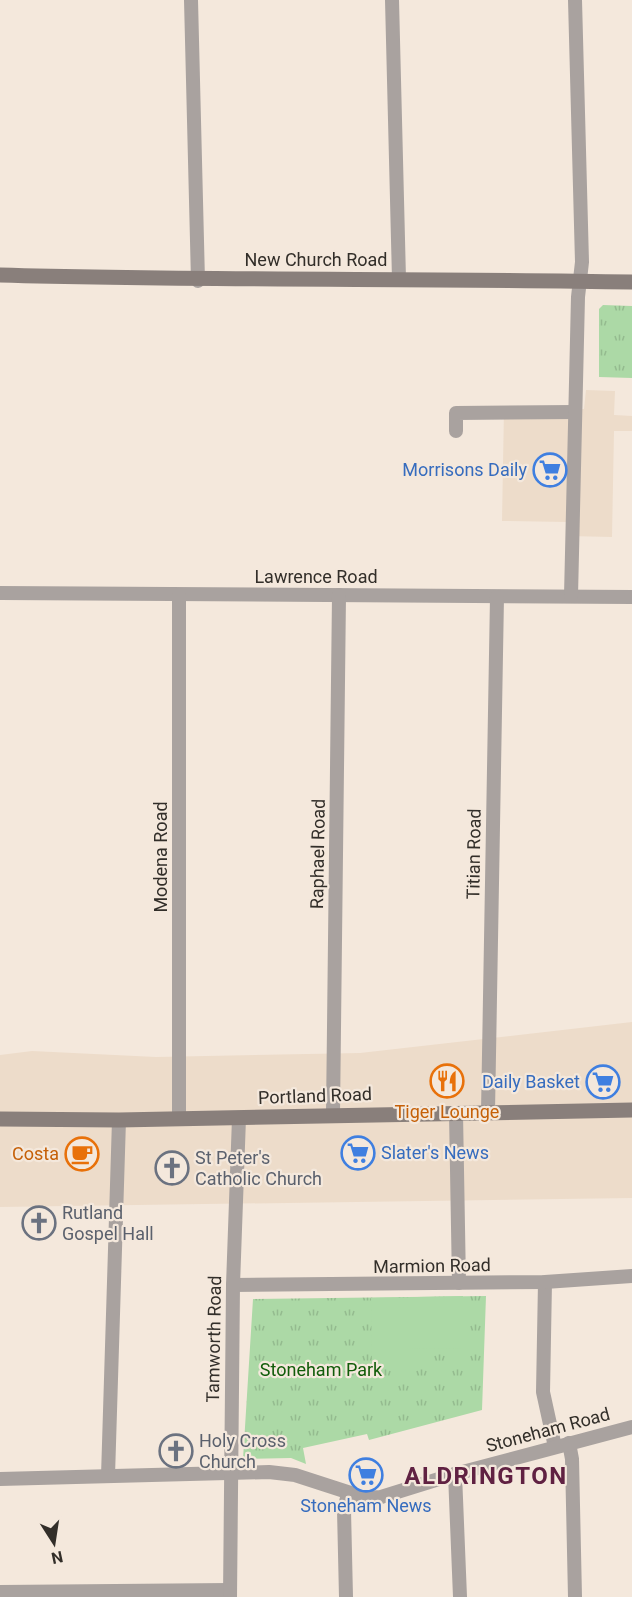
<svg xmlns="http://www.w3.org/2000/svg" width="632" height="1597" viewBox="0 0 632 1597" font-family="Roboto,sans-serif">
<defs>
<pattern id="grass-tufts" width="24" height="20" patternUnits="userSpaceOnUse" patternTransform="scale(1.5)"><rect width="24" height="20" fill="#acd9a6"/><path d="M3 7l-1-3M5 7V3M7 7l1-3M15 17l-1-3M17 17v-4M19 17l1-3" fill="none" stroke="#94bb8f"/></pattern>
</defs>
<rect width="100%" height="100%" fill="#f4e8dc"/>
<!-- built -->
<g fill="#eddcca">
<polygon points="586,390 615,391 614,415 632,416 632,431 614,431 612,537 568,536 567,522 502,521 504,409 584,409"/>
<polygon points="632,1022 632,1198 0,1207 0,1055 32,1051 156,1057 360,1053"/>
</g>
<!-- grass -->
<g fill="url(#grass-tufts)">
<polygon points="603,305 632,306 632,378 599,377 599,309"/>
<polygon points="486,1296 482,1410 369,1440 367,1434 303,1448 306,1464 291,1458 243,1459 253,1299"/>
</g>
<!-- pitch -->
<polygon fill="#acd9a6" points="463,1296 463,1348 410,1349 410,1368 372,1368 371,1298"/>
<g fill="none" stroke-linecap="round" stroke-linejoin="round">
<!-- street -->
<g stroke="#a9a29f" stroke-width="14">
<polyline points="191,0 198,281"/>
<polyline points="392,0 399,279"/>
<polyline points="456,431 456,413 575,412"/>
<polyline points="0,593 632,597"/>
<polyline points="571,596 578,297 582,262 575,0"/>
<polyline points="488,1112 497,597"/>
<polyline points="456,1113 459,1283"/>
<polyline points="333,1114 339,595"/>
<polyline points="179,1119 179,595"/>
<polyline points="545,1282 543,1392 555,1447"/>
<polyline points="233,1285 545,1282 632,1276"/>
<polyline points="569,1443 572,1459 575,1597"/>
<polyline points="455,1474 460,1597"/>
<polyline points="108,1476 119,1120"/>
<polyline points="0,1479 269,1472 295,1475 366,1498 381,1497 455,1474 632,1427"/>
<polyline points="0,1592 230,1590"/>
<polyline points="230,1597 233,1285 239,1118"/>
<polyline points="346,1597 344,1510 348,1494"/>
</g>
<!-- secondary -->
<g stroke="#897f7b" stroke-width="15">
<path d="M0 275C211 281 421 278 632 282"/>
<polyline points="0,1119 119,1120 632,1110"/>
</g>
</g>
<!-- icons -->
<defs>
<g id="supermarket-ring" transform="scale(1.725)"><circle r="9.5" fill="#f4e8dc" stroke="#3f7fe0" stroke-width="1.5"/><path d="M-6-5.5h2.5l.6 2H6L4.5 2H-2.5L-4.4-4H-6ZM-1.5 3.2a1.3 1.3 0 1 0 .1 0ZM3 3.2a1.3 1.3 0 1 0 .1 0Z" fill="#3f7fe0"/></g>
<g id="restaurant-ring" transform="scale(1.725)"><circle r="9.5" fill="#f4e8dc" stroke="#e8710a" stroke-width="1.5"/><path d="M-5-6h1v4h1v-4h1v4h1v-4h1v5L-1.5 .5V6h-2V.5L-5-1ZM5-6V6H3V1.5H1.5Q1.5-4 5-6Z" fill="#e8710a"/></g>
<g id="cafe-ring" transform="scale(1.725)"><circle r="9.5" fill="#f4e8dc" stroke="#e8710a" stroke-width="1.5"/><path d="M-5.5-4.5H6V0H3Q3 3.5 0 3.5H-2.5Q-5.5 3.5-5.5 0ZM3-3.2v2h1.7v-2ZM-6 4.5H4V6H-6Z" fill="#e8710a"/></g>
<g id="church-ring" transform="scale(1.725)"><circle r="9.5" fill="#f4e8dc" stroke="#6b7280" stroke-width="1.5"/><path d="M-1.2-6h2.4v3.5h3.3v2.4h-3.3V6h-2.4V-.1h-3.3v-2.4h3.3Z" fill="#6b7280"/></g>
</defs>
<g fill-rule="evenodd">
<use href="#supermarket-ring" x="550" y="470"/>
<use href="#restaurant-ring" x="447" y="1081"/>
<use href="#supermarket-ring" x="603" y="1082"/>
<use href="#supermarket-ring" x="358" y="1153"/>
<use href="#cafe-ring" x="82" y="1154"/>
<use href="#church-ring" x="172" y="1168"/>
<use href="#church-ring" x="39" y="1223"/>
<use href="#church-ring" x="176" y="1451"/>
<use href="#supermarket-ring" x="366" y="1475"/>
</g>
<g text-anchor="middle" stroke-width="4.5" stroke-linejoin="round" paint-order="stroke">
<!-- street labels -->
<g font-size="18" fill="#322e29" stroke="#f4e8dc">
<text x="316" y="266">New Church Road</text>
<text x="316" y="583">Lawrence Road</text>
<text transform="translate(318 854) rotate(-89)" y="6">Raphael Road</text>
<text transform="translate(474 854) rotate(-89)" y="6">Titian Road</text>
<text transform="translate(161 857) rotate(-90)" y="6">Modena Road</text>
<text transform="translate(315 1096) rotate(-2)" y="6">Portland Road</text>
<text transform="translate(432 1266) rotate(-1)" y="6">Marmion Road</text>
<text transform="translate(214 1339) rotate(-89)" y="6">Tamworth Road</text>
<text transform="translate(548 1430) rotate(-15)" y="6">Stoneham Road</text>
</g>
<!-- shop labels -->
<g font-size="18" fill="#366cbe" stroke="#f4e8dc" text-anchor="end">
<text x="527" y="476">Morrisons Daily</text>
<text x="580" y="1088">Daily Basket</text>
<text x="381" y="1159" text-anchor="start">Slater's News</text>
<text x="366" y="1512" text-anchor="middle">Stoneham News</text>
</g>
<!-- food labels -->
<g font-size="18" fill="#c56008" stroke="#f4e8dc">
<text x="447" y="1118">Tiger Lounge</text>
<text x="59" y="1160" text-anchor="end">Costa</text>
</g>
<!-- worship labels -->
<g font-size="18" fill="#5b616d" stroke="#f4e8dc" text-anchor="start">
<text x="195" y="1164">St Peter's<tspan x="195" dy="21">Catholic Church</tspan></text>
<text x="62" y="1219">Rutland<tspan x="62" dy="21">Gospel Hall</tspan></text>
<text x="199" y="1447">Holy Cross<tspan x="199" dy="21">Church</tspan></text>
</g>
<!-- park labels -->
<g font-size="18" fill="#115c09" stroke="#f4e8dc">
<text x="321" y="1376">Stoneham Park</text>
</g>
<!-- district labels -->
<g font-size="24" font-weight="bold" letter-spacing="1.5" fill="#602142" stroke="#f4e8dc">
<text x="486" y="1484">ALDRINGTON</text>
</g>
</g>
<!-- north arrow -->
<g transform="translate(54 1543) rotate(168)" stroke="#f4e8dc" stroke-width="4.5" paint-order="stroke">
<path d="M0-4.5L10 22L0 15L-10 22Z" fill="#322e29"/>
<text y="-9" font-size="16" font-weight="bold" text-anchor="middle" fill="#322e29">N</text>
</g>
</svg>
